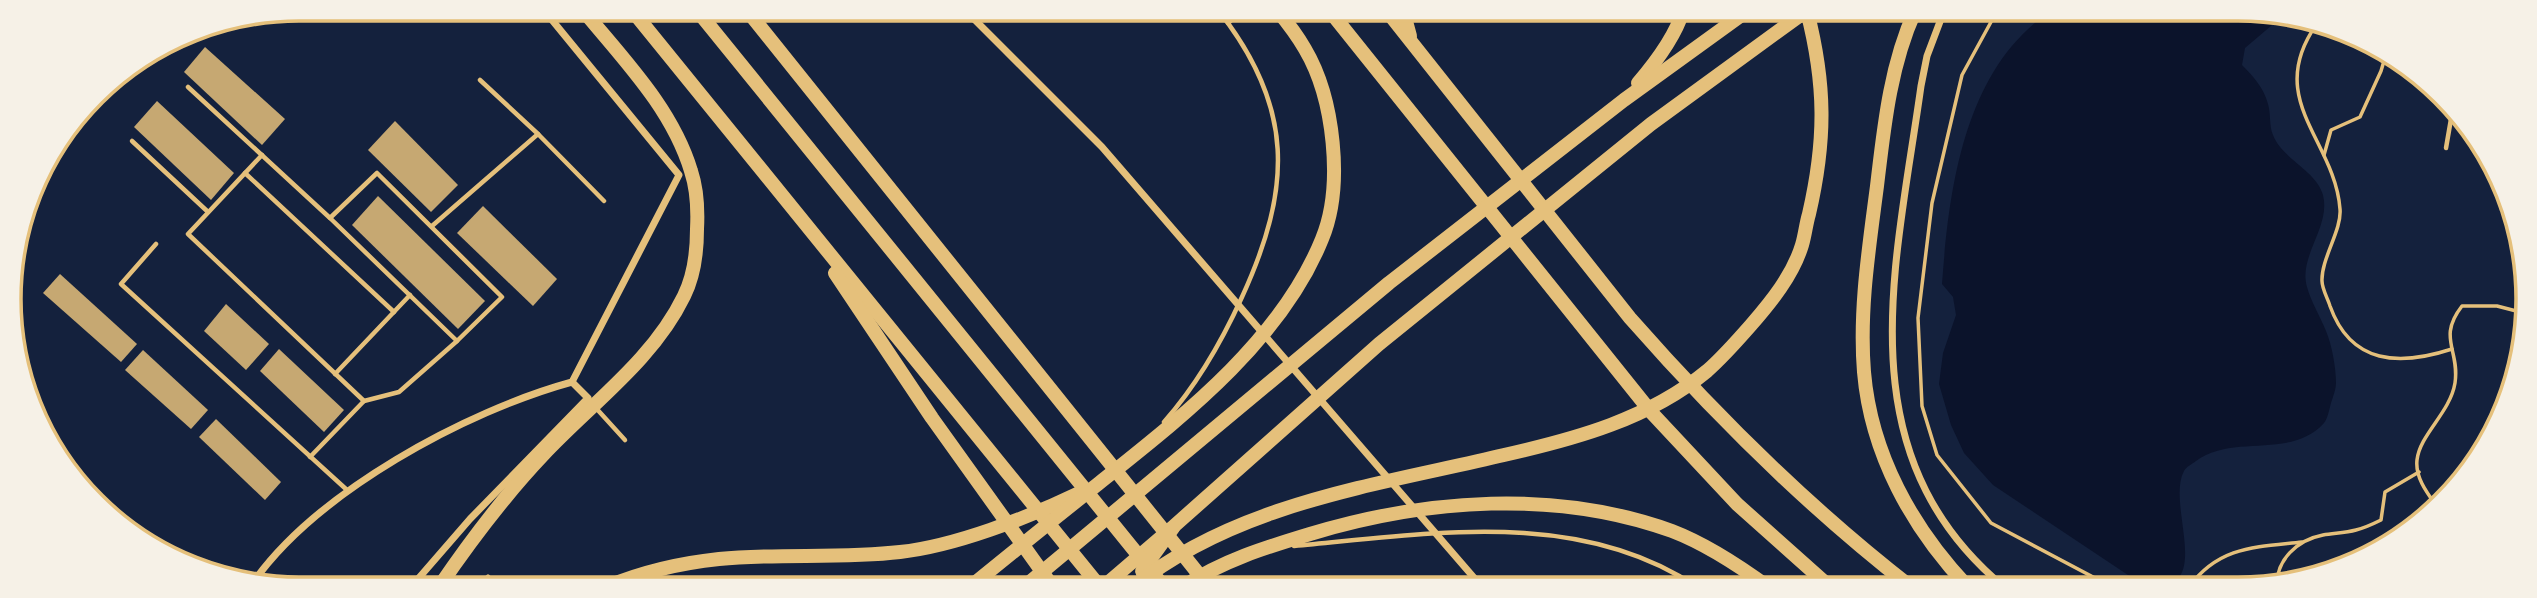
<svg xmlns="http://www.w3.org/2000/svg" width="2537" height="598" viewBox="0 0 2537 598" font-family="Lora,serif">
<rect width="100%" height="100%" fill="#14213d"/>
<!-- water -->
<path fill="#0b132b" d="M2051 11H2276L2285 14 2245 48 2242 65C2253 76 2264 88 2268 104 2271 114 2269 126 2273 135 2283 160 2316 170 2323 195 2331 227 2298 256 2307 287 2311 302 2320 316 2326 331 2332 345 2336 368 2336 383 2336 389 2333 397 2331 403 2329 410 2328 418 2324 423 2291 460 2233 433 2196 461 2192 464 2186 467 2184 471 2165 506 2219 598 2143 585L1993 485 1964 453 1951 425 1939 384 1943 353 1956 315 1953 297 1942 284C1949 189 1964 68 2051 11Z"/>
<!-- building -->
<g fill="#c6a872">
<polygon points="205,47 285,119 262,145 184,72"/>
<polygon points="157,101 234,173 211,200 134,127"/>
<polygon points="395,121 458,185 431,212 368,150"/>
<polygon points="2494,175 2511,209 2500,211"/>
<polygon points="378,196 485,301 458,329 352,225"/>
<polygon points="483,206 557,279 533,306 457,233"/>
<polygon points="60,274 137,344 121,362 43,293"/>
<polygon points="226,304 269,344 246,370 204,331"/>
<polygon points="279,349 344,410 324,432 260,371"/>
<polygon points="143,350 208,410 191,429 125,370"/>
<polygon points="216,419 281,482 265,500 199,437"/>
</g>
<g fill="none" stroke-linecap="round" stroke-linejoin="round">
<!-- path -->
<g stroke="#e5c07b" stroke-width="3.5">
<polyline points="1997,11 1962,75 1932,203 1918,318 1922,406 1937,455 1991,523 2112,587"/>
<path d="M2316 25C2264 100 2335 140 2340 209 2342 230 2321 259 2322 281 2322 289 2328 299 2330 306 2351 365 2400 366 2452 349"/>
<polyline points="2324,155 2331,130 2360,117 2381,71 2387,51"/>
<path d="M2438 508C2428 494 2415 478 2417 460 2420 434 2450 413 2455 383 2460 350 2437 338 2462 306H2497L2524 313"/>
<path d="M2277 586C2276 560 2297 540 2323 535 2334 533 2345 533 2356 530 2364 528 2373 524 2381 520L2385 492 2419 472"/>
<polyline points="476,587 488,576 500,587"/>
<path d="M2189 587C2219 546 2256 547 2302 542"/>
</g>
<!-- service -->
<g stroke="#e5c07b" stroke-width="4.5">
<polyline points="1228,23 1243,10"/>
<polyline points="480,80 538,134"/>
<polyline points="188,87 330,218 457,341 399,392 364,401 310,457"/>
<polyline points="132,141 207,211"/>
<polyline points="2446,148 2451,119 2455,111"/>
<polyline points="262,155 188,234 364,401"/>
<polyline points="245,173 394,312"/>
<polyline points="330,218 377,173 502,297 457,341"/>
<polyline points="432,226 538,134 604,201"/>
<polyline points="156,244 121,284 347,490"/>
<polyline points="335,374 410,295"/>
<polyline points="595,407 625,440"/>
<path d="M1164 422C1196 386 1222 341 1242 297 1292 188 1295 107 1218 10"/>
<path d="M1294 546C1427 534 1578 507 1697 587"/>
</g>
<!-- minor -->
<g stroke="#e5c07b" stroke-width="7">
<polyline points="965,10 1102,147 1482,587"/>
<path d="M1944 11 1927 56 1921 86C1896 266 1843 453 2004 587"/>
<path d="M252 584C316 492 466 411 572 382L679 175 543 9"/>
<polyline points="411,587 470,519 588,398 572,382"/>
</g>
<!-- primary -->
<g stroke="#e5c07b" stroke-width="14">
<polyline points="1329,10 1651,412 1737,504 1830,587"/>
<path d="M1386 10 1630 318C1716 416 1808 507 1911 587"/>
<polyline points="1403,10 1410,36"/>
<path d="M1915 11C1890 66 1884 127 1877 186 1869 248 1859 310 1864 372 1871 454 1912 528 1968 587"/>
<path d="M1638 83C1656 62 1675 37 1683 11"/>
<polyline points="1024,587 1389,283 1624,100 1747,11"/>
<polyline points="1103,587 1173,527 1379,344 1651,124 1806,11"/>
</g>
<!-- trunk -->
<g stroke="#e5c07b" stroke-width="14">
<polyline points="631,9 1100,587"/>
<polyline points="696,9 1164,587"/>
<polyline points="746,9 1209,587"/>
<polyline points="835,273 932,418 1053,587"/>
<polyline points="1142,571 1173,528"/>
<path d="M439 587C471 540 505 495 544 454 592 403 653 360 684 296 694 276 697 251 697 229 698 210 697 189 691 171 672 108 623 59 582 9"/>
<path d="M606 587C642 572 681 563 719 559 779 553 840 559 900 552 955 546 1027 518 1077 494"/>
<path d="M970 587C1013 552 1055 518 1098 484 1182 417 1281 341 1322 239 1344 186 1334 98 1305 49 1297 35 1287 22 1277 10"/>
<path d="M1133 587C1237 503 1378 485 1504 455 1575 439 1649 419 1707 371 1723 357 1737 341 1751 325 1771 302 1793 275 1802 245 1805 235 1806 224 1809 214 1826 140 1826 85 1807 11"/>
<path d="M1183 587C1221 561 1267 547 1310 534 1426 499 1556 489 1672 531 1706 544 1738 565 1768 587"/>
</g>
</g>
<!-- crop -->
<path d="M0 0H2537V598H0ZM299 21H2238A278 278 0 0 1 2516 299V299A278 278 0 0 1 2238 577H299A278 278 0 0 1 21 299V299A278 278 0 0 1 299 21Z" fill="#f6f1e7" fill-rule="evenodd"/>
<path fill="none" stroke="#e5c07b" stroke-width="3.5" d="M299 21H2238A278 278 0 0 1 2516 299V299A278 278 0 0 1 2238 577H299A278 278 0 0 1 21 299V299A278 278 0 0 1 299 21Z"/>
</svg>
